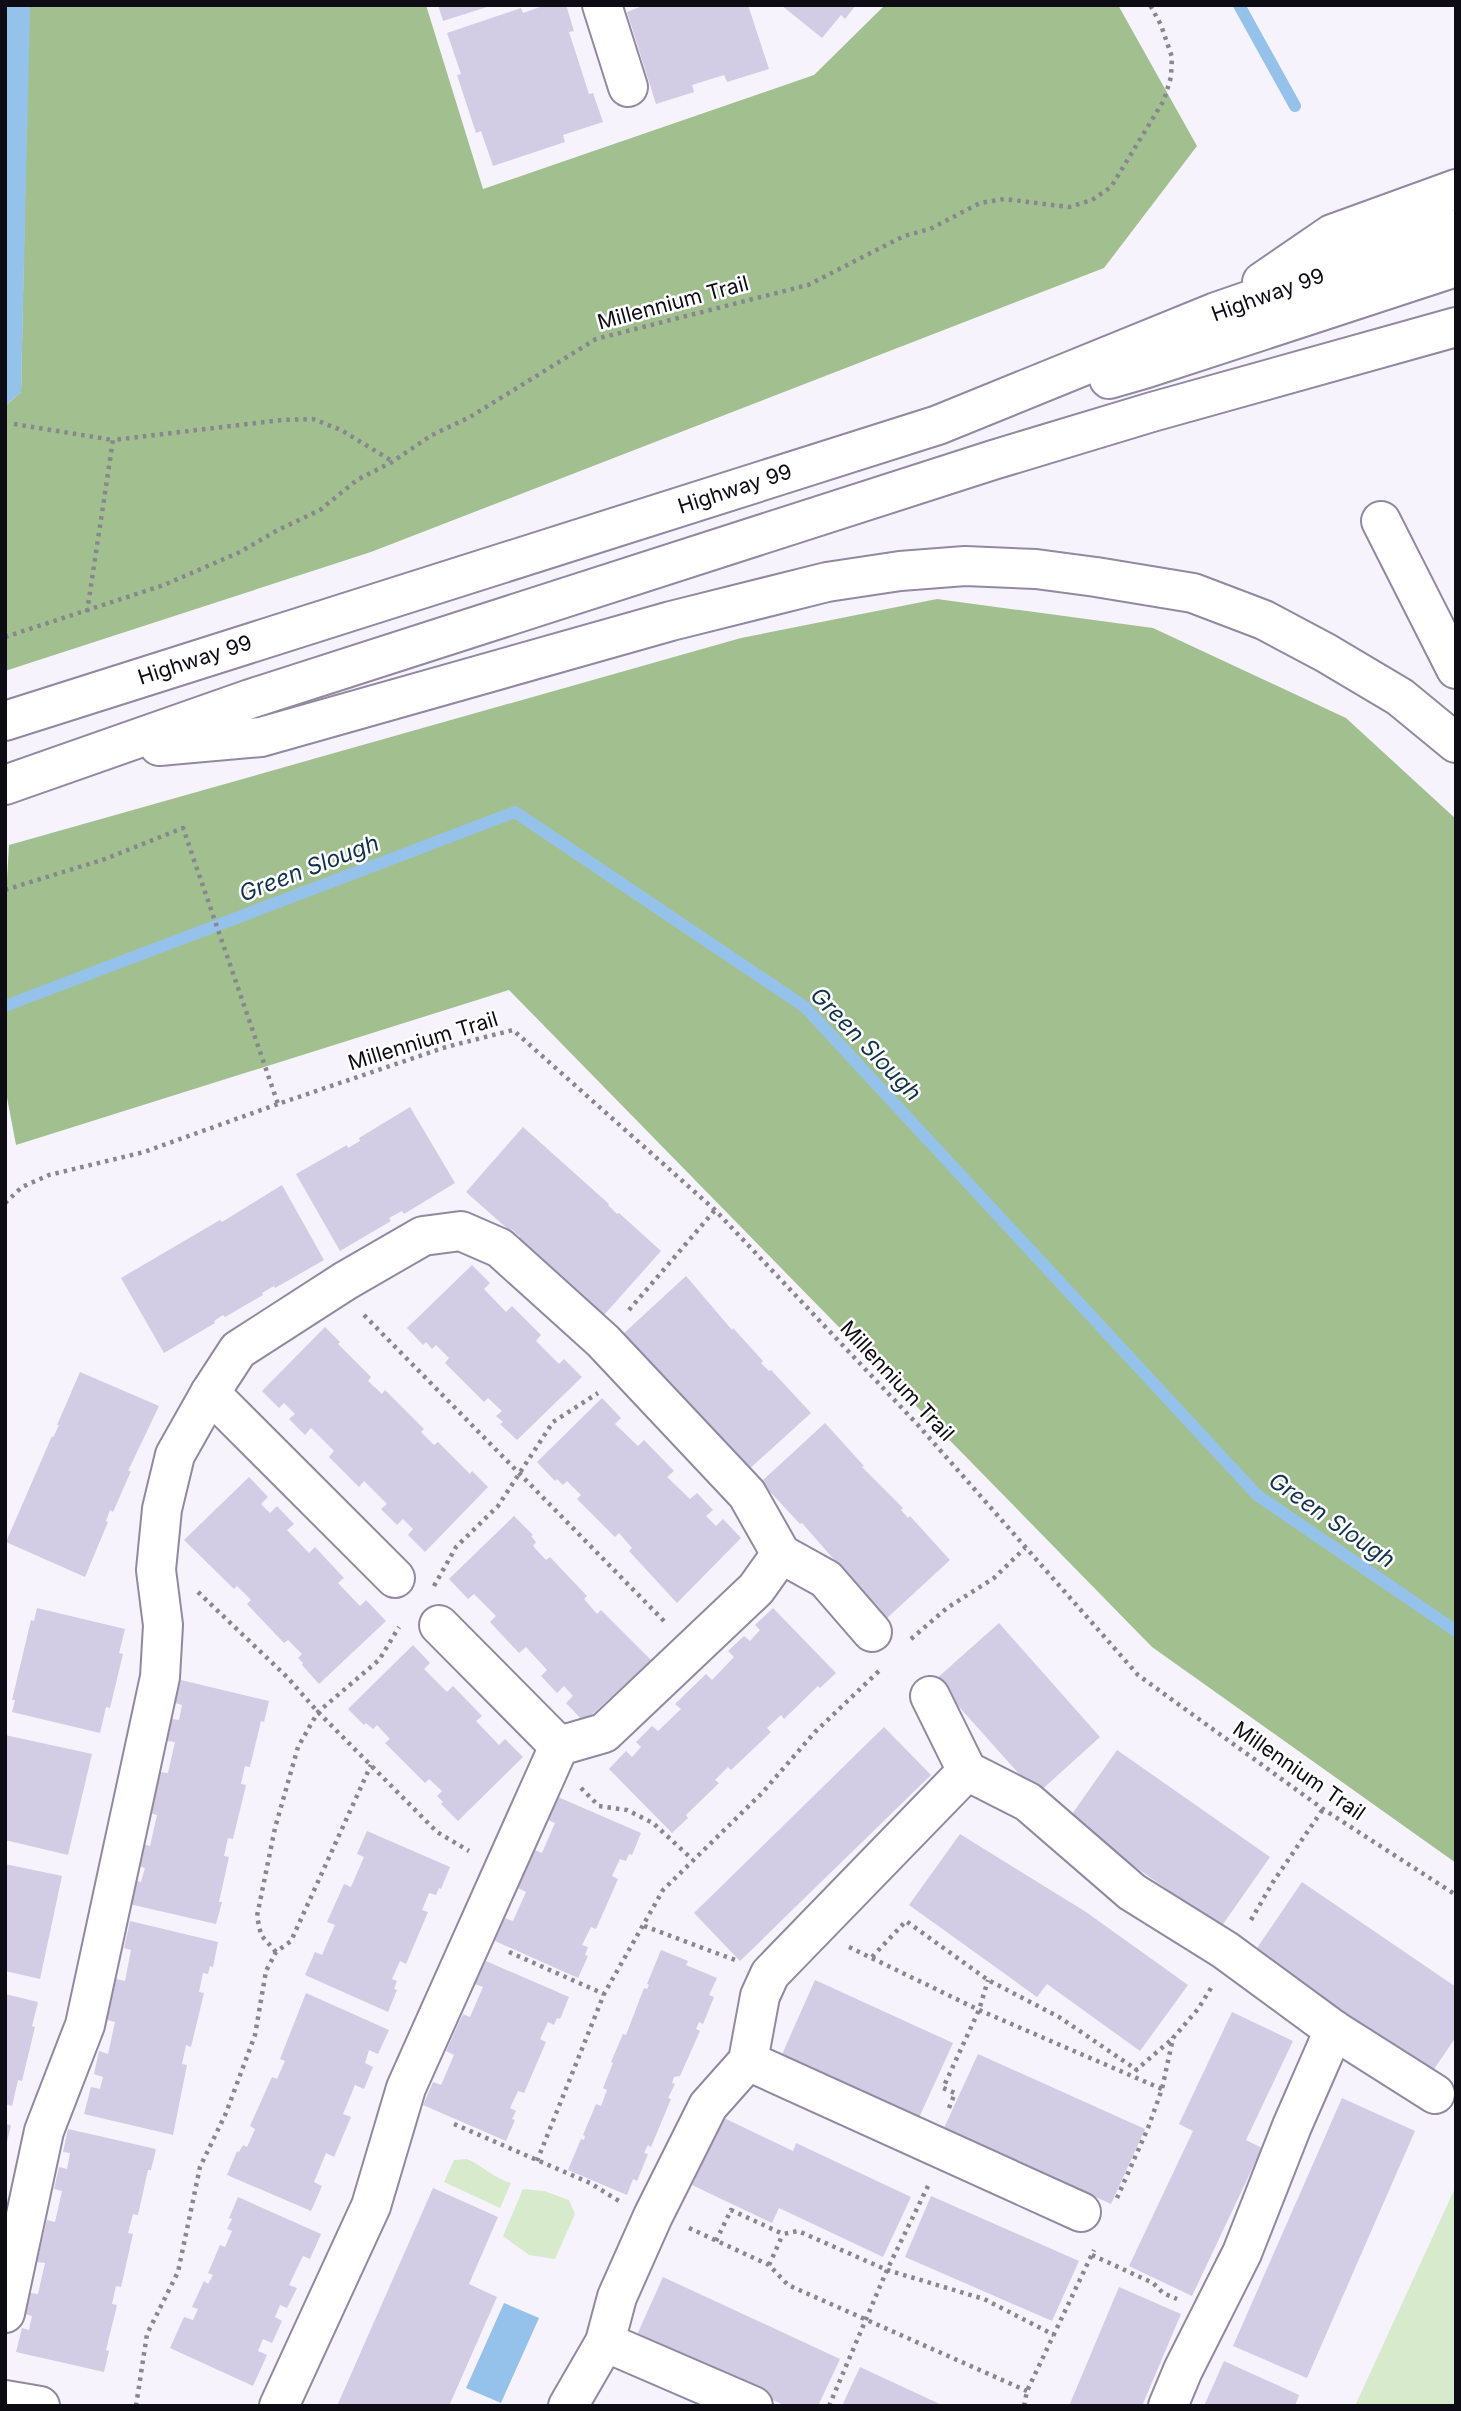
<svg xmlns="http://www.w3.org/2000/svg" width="1461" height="2411" viewBox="0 0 1461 2411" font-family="Inter,sans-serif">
<rect width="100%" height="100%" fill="#f6f3fd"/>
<!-- green -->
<g fill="#d7eacb">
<path d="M467 2159C484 2167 494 2178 511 2183L500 2208 444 2182 454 2160Z"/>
<polygon points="1456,2186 1456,2406 1355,2406"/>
<polygon points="523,2189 544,2191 569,2200 575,2214 555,2259 529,2255 503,2236"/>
</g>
<!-- forest -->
<g fill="#a2c08f">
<polygon points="29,5 426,5 483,189 814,75 885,5 1118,5 1197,146 1104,268 371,552 5,671 5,406 21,392"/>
<polygon points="937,599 1153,628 1346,718 1456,819 1456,1863 1152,1647 509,990 16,1145 5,1087 5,913 9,845 741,638"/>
</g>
<!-- water -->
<g fill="#95c2ea">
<polygon points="5,5 29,5 30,8 21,392 5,406"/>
<polygon points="504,2303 539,2318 501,2403 466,2388"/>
</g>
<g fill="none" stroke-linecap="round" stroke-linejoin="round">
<!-- stream -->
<g stroke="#95c2ea" stroke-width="12">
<polyline points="1239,5 1295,106"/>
<polyline points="5,1006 515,812 805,1007 1257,1495 1456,1631"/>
</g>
</g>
<!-- building -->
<g fill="#d2cce4">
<polygon points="438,5 490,5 490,6 443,21"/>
<polygon points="546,5 566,5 574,31 569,32 589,94 593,93 603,122 563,135 565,142 493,166 481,131 476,133 457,75 461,74 447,33 521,8 523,13"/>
<polygon points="645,5 748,5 769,69 727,82 724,75 692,85 694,92 656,104 627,12"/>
<polygon points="781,5 856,5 845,19 841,15 822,38"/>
<polygon points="410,1107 455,1183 404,1214 402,1211 389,1218 391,1221 340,1251 296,1174 347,1145 348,1148 360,1141 359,1138"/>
<polygon points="523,1127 609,1204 608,1205 617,1214 619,1213 661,1251 604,1315 561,1277 562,1276 518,1239 520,1237 511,1229 510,1231 466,1192"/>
<polygon points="282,1185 324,1260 275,1288 274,1286 262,1293 263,1295 225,1317 223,1315 214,1321 215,1323 164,1353 121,1278 220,1220 222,1222"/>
<polygon points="472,1265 490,1283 484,1289 506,1312 512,1306 541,1335 536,1341 559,1364 564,1359 582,1377 517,1440 500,1424 503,1422 496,1416 502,1411 488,1398 484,1402 445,1363 449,1358 436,1345 432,1349 426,1342 423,1345 407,1328"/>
<polygon points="686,1276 732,1330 733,1328 763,1361 761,1363 769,1371 771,1370 811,1413 747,1471 662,1376 660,1377 622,1335"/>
<polygon points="325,1327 340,1342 338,1344 371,1377 368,1381 382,1394 385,1390 424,1429 421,1432 434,1445 438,1442 470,1474 472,1471 488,1487 425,1552 408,1535 413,1529 403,1519 397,1525 381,1509 387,1504 364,1481 359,1487 329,1457 334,1451 311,1428 305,1435 289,1419 295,1414 284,1403 279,1408 262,1391"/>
<polygon points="80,1372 159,1406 128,1471 131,1471 113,1512 110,1510 106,1521 108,1522 85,1577 6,1542 52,1436 53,1438 59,1425 57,1425"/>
<polygon points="602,1398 621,1418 615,1424 638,1446 644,1440 674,1471 667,1477 690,1499 697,1493 713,1510 706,1516 716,1526 723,1519 741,1538 677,1603 629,1551 632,1548 619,1533 615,1537 577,1499 581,1495 567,1481 563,1485 557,1479 555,1481 537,1462"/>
<polygon points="825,1423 864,1466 862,1467 903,1508 901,1510 908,1518 910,1516 950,1560 886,1619 802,1523 800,1524 761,1482"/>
<polygon points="249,1477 268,1497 261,1504 270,1513 277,1506 294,1524 287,1530 309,1553 315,1547 344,1578 338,1583 360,1606 366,1600 386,1621 319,1684 302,1665 303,1663 298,1658 302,1654 288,1640 284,1643 247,1604 251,1600 237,1586 234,1589 184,1540"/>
<polygon points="514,1516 533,1535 531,1536 536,1542 533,1546 546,1560 550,1557 587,1596 584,1599 597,1614 601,1610 651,1660 584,1722 566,1703 573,1696 564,1686 557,1693 541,1676 547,1670 526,1647 519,1653 490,1622 496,1616 474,1594 468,1599 449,1579"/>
<polygon points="37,1608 125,1629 119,1653 123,1654 110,1708 106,1707 100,1733 12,1712 15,1700 12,1700 31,1620 34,1621"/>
<polygon points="773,1608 836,1673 820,1688 818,1686 784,1719 781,1715 767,1728 771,1732 731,1770 728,1767 715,1780 719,1783 686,1815 688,1818 672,1833 609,1769 626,1751 632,1757 641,1747 636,1742 652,1726 658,1731 681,1709 675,1704 706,1674 712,1680 734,1657 728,1651 744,1636 750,1641 760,1630 755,1625"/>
<polygon points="999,1623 1100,1737 1037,1794 935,1680"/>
<polygon points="413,1645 430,1663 424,1669 447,1692 453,1686 482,1716 476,1721 499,1745 505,1739 523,1757 458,1821 441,1804 443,1802 437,1796 442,1791 429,1779 425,1783 385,1743 390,1739 377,1725 373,1729 366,1723 364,1725 348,1709"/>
<polygon points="181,1680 269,1701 264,1722 261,1721 250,1767 245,1766 241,1784 246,1785 233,1839 228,1838 224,1856 229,1857 219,1902 222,1902 216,1924 129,1904 134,1880 141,1882 145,1868 138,1866 143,1844 150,1846 157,1815 149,1813 160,1772 168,1773 175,1742 167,1741 172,1719 179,1720 182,1705 175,1703"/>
<polygon points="884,1727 931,1775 740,1961 694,1913"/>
<polygon points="5,1735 92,1754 68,1855 5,1840"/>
<polygon points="1117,1750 1270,1857 1221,1927 1068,1820"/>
<polygon points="558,1797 641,1833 632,1855 629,1854 626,1861 620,1859 612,1876 618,1879 596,1929 591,1927 582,1945 588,1947 585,1955 588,1956 578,1978 495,1941 505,1918 513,1921 526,1892 518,1888 535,1850 542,1853 555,1823 548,1820"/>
<polygon points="367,1831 450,1867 441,1889 439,1888 436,1895 429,1893 422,1910 428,1912 406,1964 400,1961 392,1979 397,1981 394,1989 397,1990 388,2012 305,1975 315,1952 322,1955 335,1925 327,1922 344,1884 351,1887 364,1857 357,1854"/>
<polygon points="960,1834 1086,1912 1188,1985 1140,2051 1047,1984 1037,1997 909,1905"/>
<polygon points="5,1864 62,1876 40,1979 5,1971"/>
<polygon points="1302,1882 1456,1987 1456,2037 1432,2072 1255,1951"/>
<polygon points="130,1921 218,1942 213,1967 210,1966 208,1974 203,1973 199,1992 204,1993 191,2047 186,2045 182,2064 187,2065 173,2135 84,2114 91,2087 100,2089 103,2077 94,2074 99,2051 108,2054 115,2022 107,2020 116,1979 125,1981 131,1950 124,1948"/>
<polygon points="661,1950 688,1961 686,1965 717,1978 709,1995 714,1997 703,2024 699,2022 696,2029 700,2031 680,2076 674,2077 672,2083 675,2084 668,2098 671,2099 651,2147 648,2145 644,2153 648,2154 637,2181 633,2179 627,2195 568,2170 581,2139 584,2140 585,2136 583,2135 596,2104 601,2106 607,2090 603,2088 613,2063 611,2062 623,2034 626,2035 644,1988 647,1989 649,1985 647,1984"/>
<polygon points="486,1961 569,1997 560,2019 557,2018 554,2025 548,2022 540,2039 546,2042 524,2093 518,2091 510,2108 516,2111 512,2119 515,2120 506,2141 423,2105 433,2082 441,2085 454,2055 446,2051 463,2014 470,2017 483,1987 475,1984"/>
<polygon points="815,1980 953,2043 917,2122 780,2059"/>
<polygon points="306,1993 389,2030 378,2054 369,2050 365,2063 373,2067 364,2089 355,2085 343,2114 351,2117 334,2157 326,2153 314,2182 322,2186 311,2211 227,2175 237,2151 239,2152 243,2145 247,2147 255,2129 250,2126 272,2077 277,2079 285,2061 280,2059"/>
<polygon points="5,1994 38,2002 32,2026 35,2027 22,2081 18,2080 12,2106 5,2104"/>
<polygon points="1232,2012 1293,2041 1246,2140 1262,2148 1192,2296 1129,2266 1193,2131 1179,2124"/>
<polygon points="978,2054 1145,2129 1111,2204 944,2128"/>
<polygon points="1342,2098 1415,2131 1307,2378 1233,2346"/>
<polygon points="724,2118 793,2151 796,2143 911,2197 883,2257 779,2208 772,2223 692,2185"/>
<polygon points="5,2124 11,2125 6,2146 5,2146"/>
<polygon points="68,2129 156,2149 151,2170 148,2170 138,2215 133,2214 128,2233 133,2234 121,2287 116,2286 112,2304 117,2305 106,2350 109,2351 104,2372 16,2352 22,2328 29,2330 32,2316 25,2314 30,2293 38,2294 45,2263 37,2262 47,2220 55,2222 62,2191 54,2189 59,2167 67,2169 70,2153 63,2152"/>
<polygon points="433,2188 498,2217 469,2284 497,2297 449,2406 337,2406"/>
<polygon points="931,2196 1079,2261 1052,2321 905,2257"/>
<polygon points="238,2197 321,2234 310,2259 303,2256 289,2285 297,2288 287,2308 280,2305 275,2317 282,2321 272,2343 263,2339 258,2351 267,2355 253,2386 170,2348 184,2317 193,2320 198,2309 192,2307 204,2281 208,2284 213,2275 208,2273 220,2245 225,2247 232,2231 227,2229 232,2219 229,2218"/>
<polygon points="663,2277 840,2359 818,2406 786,2406 636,2337"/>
<polygon points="1119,2287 1181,2314 1142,2406 1069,2406"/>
<polygon points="1224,2361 1299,2395 1295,2406 1204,2406"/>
<polygon points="860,2367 944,2406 842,2406"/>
</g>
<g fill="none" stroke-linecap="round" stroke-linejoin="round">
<!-- minor casing -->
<g stroke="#9089a0" stroke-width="42">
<g id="minor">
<polyline points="602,5 628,87"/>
<polyline points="1381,521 1456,669"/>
<polyline points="395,1578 210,1393 238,1350 345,1281 423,1236 461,1231 500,1248 603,1341 747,1494 781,1554 826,1579 872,1632"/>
<polyline points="439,1625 559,1746"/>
<polyline points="930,1696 967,1771 1028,1802 1132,1892 1225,1950 1334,2030 1435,2094"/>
<polyline points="748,2061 1081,2212"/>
<polyline points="5,2313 44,2131 85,2025 160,1677 163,1625 156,1570 162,1509 175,1455 210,1393"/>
<polyline points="605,2342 753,2406"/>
<polyline points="5,2400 40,2406"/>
<polyline points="279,2406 371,2206 406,2088 559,1746 604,1733 756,1589 781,1554"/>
<polyline points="568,2406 605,2342 617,2297 653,2216 708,2106 748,2061 760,1996 770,1974 967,1771"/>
<polyline points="1168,2406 1183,2370 1242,2253 1292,2126 1334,2030"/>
</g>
</g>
<!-- highway casing -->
<g stroke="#9089a0" stroke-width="42">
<g id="highway">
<polyline points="1262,282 1332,234 1456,189"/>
<polyline points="1109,379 1147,368 1456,267"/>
<polyline points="5,721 938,425 1216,312 1456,229"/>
<polyline points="159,746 261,737 671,621 827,582 900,571 965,566 1036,569 1096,577 1193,593 1264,620 1326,653 1400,697 1456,743"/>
<polyline points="5,785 250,699 993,460 1152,412 1456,327"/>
</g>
</g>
<!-- path -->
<g stroke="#88868f" stroke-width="4.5" stroke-dasharray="3.5 5" stroke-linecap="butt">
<polyline points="14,424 113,440"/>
<polyline points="87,612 113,440 282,420 313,419 341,430 392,461"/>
<polyline points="5,637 164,585 240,552 276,531 320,510 357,480 392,462 432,435 470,417 596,339 808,285 904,236 930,229 980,203 1004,199 1069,207 1092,200 1111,187 1164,100 1171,77 1172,57 1161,25 1150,5"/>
<polyline points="5,890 105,859 183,828 278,1104 446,1047 513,1030 715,1210 918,1425 1138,1675 1323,1809 1456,1895"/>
<polyline points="5,1203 22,1187 49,1175 144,1152 278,1104"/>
<polyline points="629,1310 715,1210"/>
<polyline points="364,1315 665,1622"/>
<polyline points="434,1586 456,1547 498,1506 553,1422 598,1393"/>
<polyline points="198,1592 287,1677 318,1712 437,1832 469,1851"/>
<polyline points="911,1639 947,1608 994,1578 1025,1548"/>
<polyline points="581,1788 599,1806 627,1810 653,1823 692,1859"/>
<polyline points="1251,1920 1273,1882 1323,1809"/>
<polyline points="644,1926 735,1960"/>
<polyline points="849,1947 979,2010 1162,2089"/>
<polyline points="276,1952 261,1935 257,1916 275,1828 298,1747 318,1712 379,1660 399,1627"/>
<polyline points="509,1952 604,1994"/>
<polyline points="872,1957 906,1921 988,1980 1059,2017 1137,2070"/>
<polyline points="1135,2071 1171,2040"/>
<polyline points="949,2108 955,2093 943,2088 979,2010 988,1980"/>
<polyline points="454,2124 590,2183 619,2201"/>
<polyline points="537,2161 604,1994 663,1890 762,1793 815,1732 880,1670"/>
<polyline points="1117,2198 1148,2128 1162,2089 1173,2038 1198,2009 1211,1988"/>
<polyline points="689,2228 769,2265 788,2285 1027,2391"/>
<polyline points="716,2241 731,2210 783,2234 798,2231 887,2270 984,2299 1054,2335"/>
<polyline points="1092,2255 1153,2283 1163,2293 1177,2299"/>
<polyline points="769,2265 783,2234"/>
<polyline points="136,2406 147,2334 178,2272 200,2167 226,2113 255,2035 266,1971 276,1952 291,1941 371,1765"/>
<polyline points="829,2406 887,2270 928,2186"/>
<polyline points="1024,2406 1027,2391 1094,2250"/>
</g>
<!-- minor -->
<use href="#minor" stroke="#fff" stroke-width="38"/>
<!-- highway -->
<use href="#highway" stroke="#fff" stroke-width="38"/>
</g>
<g text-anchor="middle" stroke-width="5" stroke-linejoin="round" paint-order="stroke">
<!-- street labels -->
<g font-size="21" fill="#0d0b13" stroke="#fff">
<text transform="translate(1268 295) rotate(-20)" y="7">Highway 99</text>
<text transform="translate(673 303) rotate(-15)" y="7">Millennium Trail</text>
<text transform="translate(735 489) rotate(-18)" y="7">Highway 99</text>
<text transform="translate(195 660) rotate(-18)" y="7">Highway 99</text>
<text transform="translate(423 1041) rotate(-17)" y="7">Millennium Trail</text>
<text transform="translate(897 1381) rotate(47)" y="7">Millennium Trail</text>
<text transform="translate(1299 1771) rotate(35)" y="7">Millennium Trail</text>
</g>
<!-- water labels -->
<g font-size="23" font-style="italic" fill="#10324d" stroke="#fff">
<text transform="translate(309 868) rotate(-21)" y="8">Green Slough</text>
<text transform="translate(866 1044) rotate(46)" y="8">Green Slough</text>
<text transform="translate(1332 1520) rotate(35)" y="8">Green Slough</text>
</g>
</g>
<!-- border -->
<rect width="1461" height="2411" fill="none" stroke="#0d0b13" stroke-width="14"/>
</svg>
